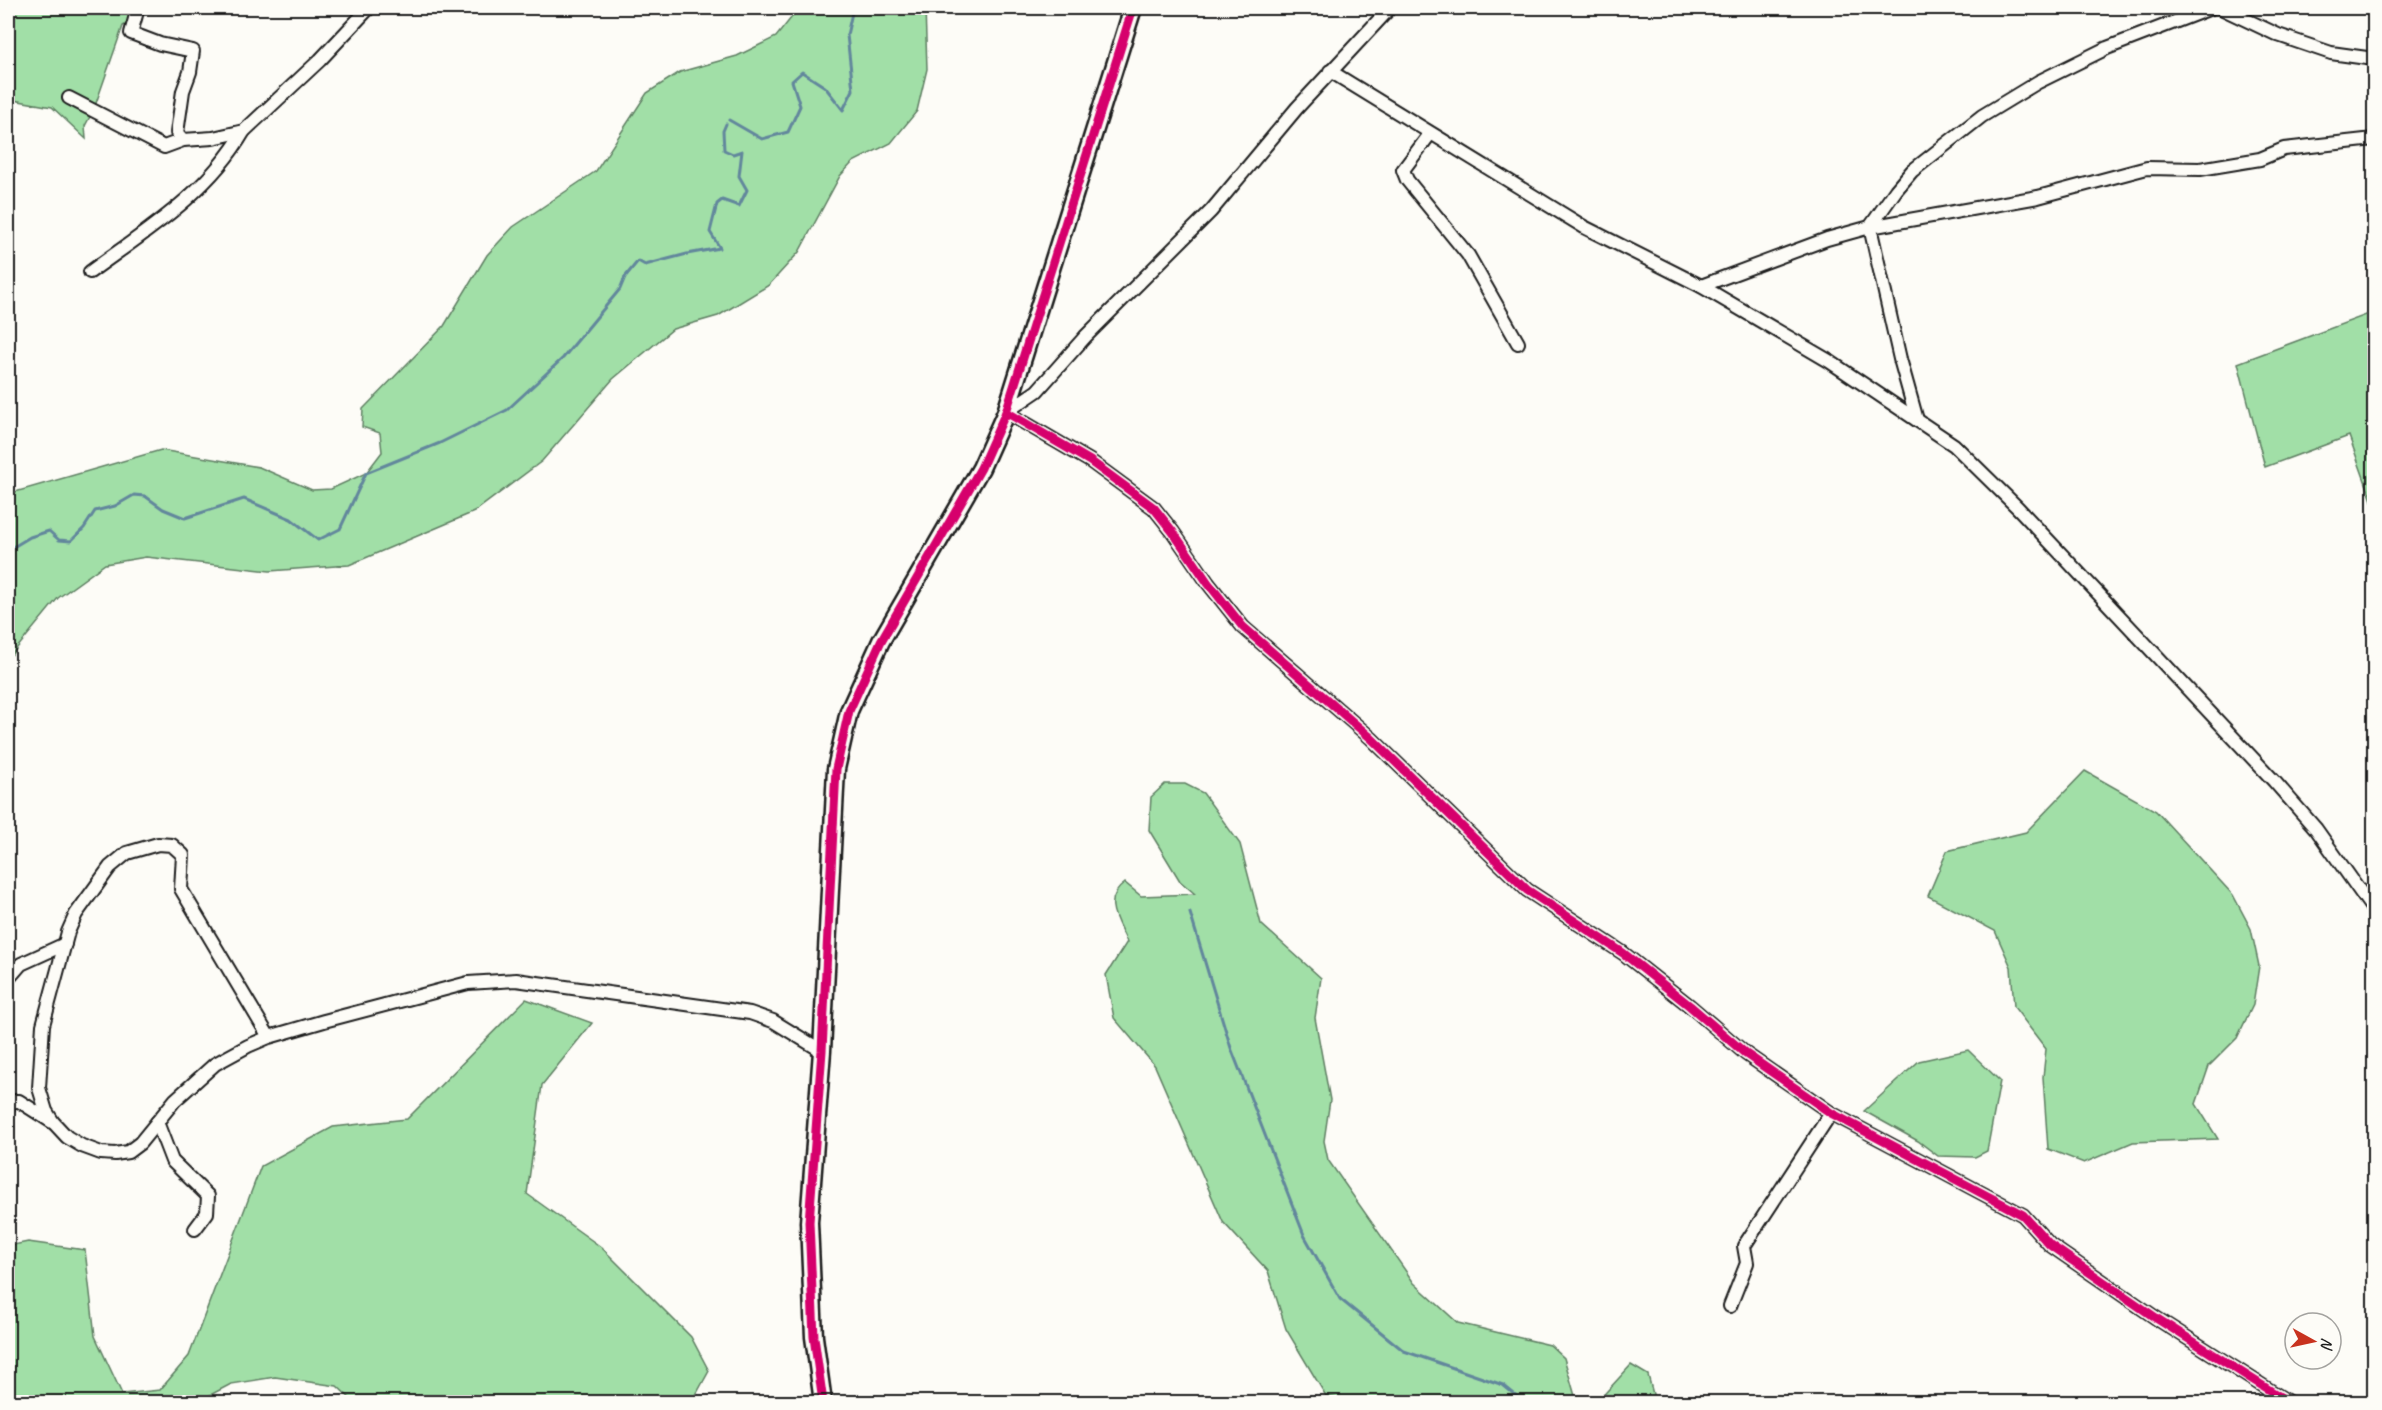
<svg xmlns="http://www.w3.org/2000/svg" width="2382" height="1410" viewBox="0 0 2382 1410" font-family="Caveat,sans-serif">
<rect width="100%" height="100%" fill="#fdfcf7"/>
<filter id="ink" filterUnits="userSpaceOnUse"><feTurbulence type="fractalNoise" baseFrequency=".0167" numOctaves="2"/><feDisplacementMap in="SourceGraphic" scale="12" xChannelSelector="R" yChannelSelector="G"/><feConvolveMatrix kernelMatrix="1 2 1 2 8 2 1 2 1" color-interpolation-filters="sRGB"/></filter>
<g filter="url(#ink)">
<!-- green -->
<g fill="#a1dfa7" stroke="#5e7e62" stroke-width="1.5">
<polygon points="8,8 155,8 123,26 94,109 85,126 86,139 52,107 8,99"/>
<polygon points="799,8 925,8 927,69 917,111 891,143 853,162 840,176 799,252 769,285 718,316 673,329 613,379 542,461 474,512 349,565 270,571 146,557 105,564 58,598 8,659 8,494 161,450 259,467 312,490 331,489 366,473 382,452 380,433 362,427 363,409 444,326 487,255 513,227 596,171 647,93 680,72 737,56 776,37"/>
<polygon points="2374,312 2374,506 2349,436 2265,467 2238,363"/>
<polygon points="2085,771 2156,811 2233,895 2251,929 2259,966 2253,1005 2237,1038 2209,1066 2196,1104 2218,1139 2133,1142 2084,1163 2048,1149 2043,1077 2046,1049 2014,1007 2011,967 1995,931 1928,896 1947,851 2026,832"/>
<path d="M1165 784H1185L1203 793 1240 844 1261 924 1321 978 1315 1018 1330 1100 1324 1141 1328 1160 1414 1283 1458 1323 1550 1345 1564 1358 1575 1396 1583 1402H1357L1326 1396 1286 1329 1268 1271 1223 1222 1155 1066 1114 1018 1106 975 1127 942C1118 921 1101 900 1125 883L1141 896 1195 894 1180 881 1149 830 1151 797Z"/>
<polygon points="526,999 592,1023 542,1085 527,1194 601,1247 691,1337 709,1371 692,1402 354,1402 337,1386 275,1377 231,1384 197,1402 8,1402 8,1246 28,1242 85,1250 95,1336 122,1394 160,1390 189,1356 261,1166 333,1127 407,1119"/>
<polygon points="1968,1050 2000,1081 1987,1151 1975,1157 1938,1156 1918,1141 1864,1111 1919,1061"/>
<polygon points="1631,1365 1648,1375 1655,1402 1597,1402"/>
</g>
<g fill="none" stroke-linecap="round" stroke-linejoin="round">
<!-- stream -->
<g stroke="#62879c" stroke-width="3">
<polyline points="729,120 762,139 788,132 800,106 792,81 802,72 825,87 843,110 853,90 847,35 853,8"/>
<polyline points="8,547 15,546 30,537 49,531 59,540 71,541 84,528 95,511 115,506 134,495 145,496 163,509 185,518 244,499 291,519 318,540 340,529 366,473 440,443 507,410 563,358 620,289 625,277 638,261 645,265 687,254 720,248 710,232 717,204 722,200 739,206 747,190 739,176 742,151 733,154 724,150 723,131 726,124"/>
<polyline points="1190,913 1231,1048 1304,1235 1340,1299 1404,1351 1503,1385 1524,1402"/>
</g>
<!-- street casing -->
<g stroke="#1c1c1c" stroke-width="16">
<g id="street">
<polyline points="138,8 131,33 160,44 193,51 190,72 183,91 177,133 183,140"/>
<polyline points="1390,8 1297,108 1211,211 1085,337 1037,391 1006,412 1090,461 1154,508 1173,532 1208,583 1243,627 1371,738 1527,890 1623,953 1690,1006 1746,1054 1831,1113 2023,1215 2050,1245 2156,1318 2288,1402"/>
<polyline points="2221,8 2278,35 2331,53 2374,59"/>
<polyline points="1330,71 1584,227 1701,286 1829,361 1954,445 2018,508 2274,781 2316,829 2374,911"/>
<polyline points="69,98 164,147 183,140 213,138 244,131 320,60 369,8"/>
<polyline points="1430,134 1403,170 1407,180 1468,255 1518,343"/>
<path d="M90 272C146 231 208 193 244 131"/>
<polyline points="1701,286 1827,239 1870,227 2038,197 2147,168 2200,169 2260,159 2284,149 2374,139"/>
<polyline points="1917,420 1900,359 1870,227 1896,190 1912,171 1982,116 2038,82 2107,48 2211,8"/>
<polyline points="8,979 21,964 65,944"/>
<polyline points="269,1037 181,889 183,855 172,845 158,844 127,853 110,867 76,914 68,932 43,1025 39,1088 46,1111 53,1122 67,1137 82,1146 101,1153 115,1154 128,1152 140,1143 175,1100 215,1064 248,1046 269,1037 324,1021 468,983 516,980 750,1013 773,1021 822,1051"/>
<polyline points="8,1107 13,1101 19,1101 52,1122"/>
<polyline points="157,1122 172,1161 208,1196 207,1213 195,1229"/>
<polyline points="1730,1306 1747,1263 1744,1246 1831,1113"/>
</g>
</g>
<!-- secondary casing -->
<g stroke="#1c1c1c" stroke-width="21">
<polyline id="secondary" points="823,1402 814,1337 809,1222 822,1051 836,769 849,711 881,641 981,468 1006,412 1133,8"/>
</g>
<!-- street -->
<use href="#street" stroke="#fdfcf7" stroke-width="12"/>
<!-- secondary -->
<use href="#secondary" stroke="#fdfcf7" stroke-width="16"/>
<!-- cycleway casing -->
<g stroke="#fdfcf7" stroke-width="13">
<g id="cycleway">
<polyline points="1006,412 1090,461 1154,508 1173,532 1208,583 1243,627 1371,738 1527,890 1623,953 1690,1006 1746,1054 1831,1113 2023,1215 2050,1245 2156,1318 2288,1402"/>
<polyline points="823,1402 814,1337 809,1222 822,1051 836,769 849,711 881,641 981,468 1006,412 1133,8"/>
</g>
</g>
<!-- cycleway -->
<use href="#cycleway" stroke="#d6006c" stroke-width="9"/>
</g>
</g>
<!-- margin -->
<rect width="2382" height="1410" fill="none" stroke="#fdfcf7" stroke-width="30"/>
<rect x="15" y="15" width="2352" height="1380" fill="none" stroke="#1c1c1c" stroke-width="2" filter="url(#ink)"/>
<!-- north arrow -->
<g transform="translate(2313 1341) rotate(98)"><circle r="28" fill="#fdfcf7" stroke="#a3a29f" stroke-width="1.5"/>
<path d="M0-4.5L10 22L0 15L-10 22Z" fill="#c8321e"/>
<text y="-9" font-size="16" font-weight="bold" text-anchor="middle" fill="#1c1c1c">N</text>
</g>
</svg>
